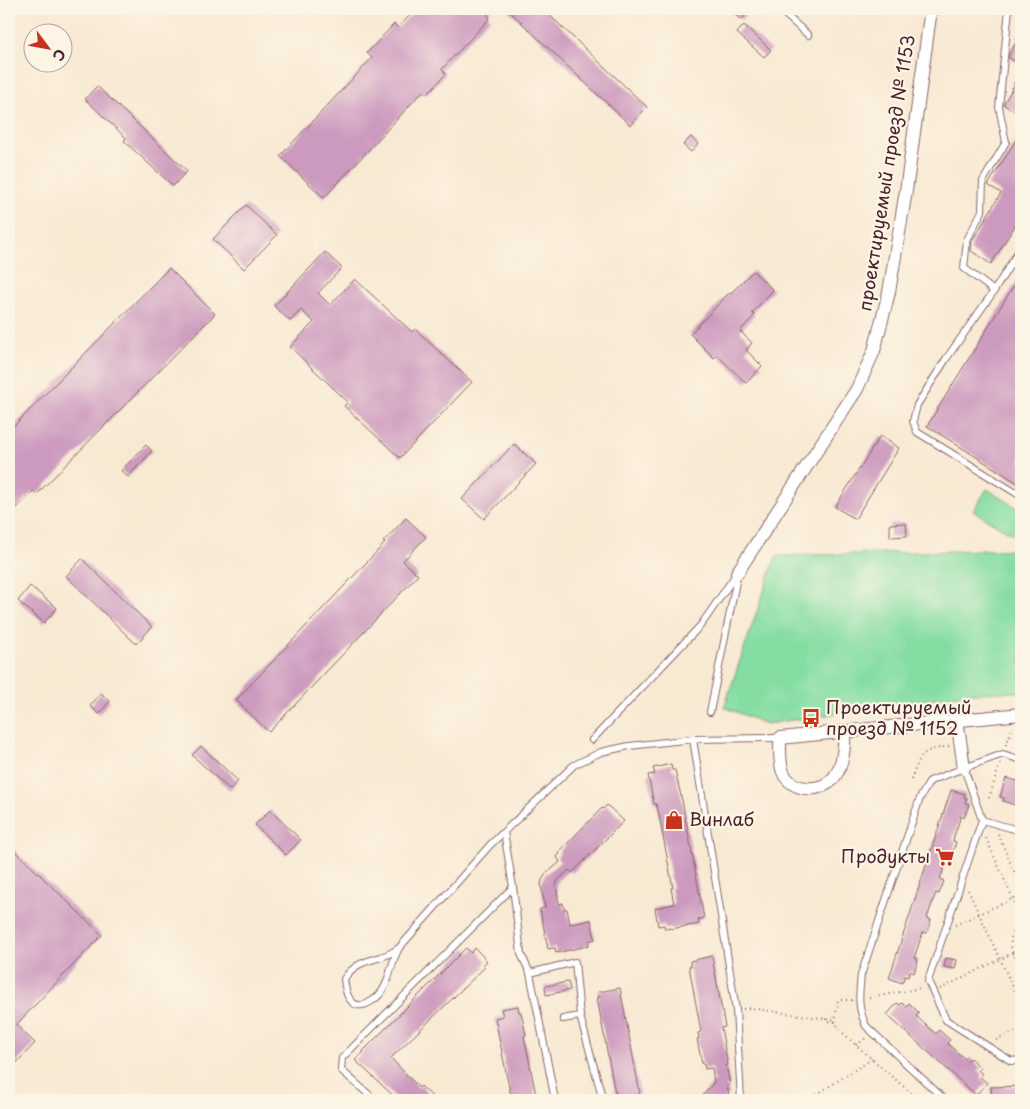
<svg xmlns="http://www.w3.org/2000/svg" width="1030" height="1109" viewBox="0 0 1030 1109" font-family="'Playpen Sans',sans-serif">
<rect width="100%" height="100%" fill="#fcf5e5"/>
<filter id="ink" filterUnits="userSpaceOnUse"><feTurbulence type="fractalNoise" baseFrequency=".02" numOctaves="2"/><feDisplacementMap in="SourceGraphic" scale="10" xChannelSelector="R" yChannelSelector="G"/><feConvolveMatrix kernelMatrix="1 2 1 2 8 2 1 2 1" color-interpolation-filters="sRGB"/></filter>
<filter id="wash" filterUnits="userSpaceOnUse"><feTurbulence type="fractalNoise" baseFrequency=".0096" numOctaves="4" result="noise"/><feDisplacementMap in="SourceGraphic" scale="20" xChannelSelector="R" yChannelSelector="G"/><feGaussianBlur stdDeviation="1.12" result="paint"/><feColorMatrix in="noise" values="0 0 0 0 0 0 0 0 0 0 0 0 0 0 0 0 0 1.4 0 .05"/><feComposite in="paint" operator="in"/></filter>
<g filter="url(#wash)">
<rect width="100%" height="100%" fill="#f8e9d3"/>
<!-- green -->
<g fill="#84dda3" stroke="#677e67">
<polygon points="987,489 1021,510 1021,518 1012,534 973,511"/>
<polygon points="1021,549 1021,692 971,693 766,724 724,707 776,556"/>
</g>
<g id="blocks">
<!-- building -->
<g fill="#cc9abe">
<polygon points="416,9 492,9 487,14 490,18 442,69 446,74 427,94 423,91 324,198 280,156 372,58 367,53 394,24 398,28"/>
<polygon points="507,9 543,9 647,107 630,125"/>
<polygon points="729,9 752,9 741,20"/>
<polygon points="744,25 771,50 764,57 737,33"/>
<polygon points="1021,35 1021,65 1009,58 1009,54"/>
<polygon points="1021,74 1021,115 1004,105 1005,101"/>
<polygon points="97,86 187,171 173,186 124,141 126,138 85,99"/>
<polygon points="1021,132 1021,216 991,264 971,251 972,241 1001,193 988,185"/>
<polygon points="691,137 698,144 691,152 683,145"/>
<polygon points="246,205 277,235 244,269 213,239"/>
<polygon points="325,252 342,268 318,293 330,305 355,279 412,332 415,329 472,382 400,458 344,406 348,402 290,347 314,322 301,310 290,321 274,306"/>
<polygon points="169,268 215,314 37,494 33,491 9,516 9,431"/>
<polygon points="753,271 773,290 752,313 755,315 740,331 752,343 746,350 762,366 746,383 717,355 714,358 690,334 730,292 731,293"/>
<polygon points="1021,274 1021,485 927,426"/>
<polygon points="880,436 899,448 855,519 835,507"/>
<polygon points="514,444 536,464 484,519 462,499"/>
<polygon points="146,445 152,451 128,477 121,471"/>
<polygon points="406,518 426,537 403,561 418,575 269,732 236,700 385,543 383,542"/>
<polygon points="906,523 907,536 890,537 890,524"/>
<polygon points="82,559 152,627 136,644 66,576"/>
<polygon points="30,586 57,608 44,623 18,601"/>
<polygon points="101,693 110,701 99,714 90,706"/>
<polygon points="201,746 238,781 230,790 192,755"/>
<polygon points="671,764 672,770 675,770 683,805 704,918 698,920 699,924 671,929 671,928 665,929 664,925 658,926 655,908 674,904 671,888 673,888 658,810 656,804 654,804 648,775 655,774 653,768"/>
<polygon points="1006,778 1021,782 1021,807 1003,801 1004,798 1000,797"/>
<polygon points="951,790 965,794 964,797 967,798 965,803 969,804 964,818 961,816 954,836 953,841 956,842 952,856 948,855 942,874 940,879 944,881 939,894 936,893 934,898 927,918 931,920 927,933 923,932 914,958 918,959 914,973 910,971 908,977 905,976 902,983 889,978"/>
<polygon points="607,805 624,821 572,873 569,870 558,880 556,885 559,904 563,903 564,909 567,909 570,924 591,920 595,939 589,941 589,945 583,947 556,953 555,948 548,949 540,909 545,908 541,885 542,880 545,875 560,862 557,857 560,853 559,852 602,808 603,809"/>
<polygon points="270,810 301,840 286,855 255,825"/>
<polygon points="9,845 102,935 16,1025 35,1043 9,1071"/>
<polygon points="466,948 471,953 475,948 487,961 483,965 485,967 391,1058 419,1088 421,1086 436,1100 398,1100 355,1060 364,1052 363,1051"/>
<polygon points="712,956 725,1027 721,1028 728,1065 726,1065 730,1085 727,1086 729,1095 726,1096 725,1100 699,1100 714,1082 712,1068 705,1069 704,1064 702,1064 697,1039 699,1039 698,1033 701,1032 689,966 691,966 690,961"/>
<polygon points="946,958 957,960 955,969 944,967"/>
<polygon points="568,982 570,990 546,995 545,986"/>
<polygon points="620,988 640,1094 618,1098 616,1092 615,1093 597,998 599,998 598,992"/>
<polygon points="897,1003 900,1005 902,1003 906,1006 909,1003 919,1013 916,1016 936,1034 939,1030 950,1040 947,1043 967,1061 970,1058 981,1068 978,1070 982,1074 980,1077 987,1083 976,1095 887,1015"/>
<polygon points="518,1006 519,1012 521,1012 526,1035 524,1036 537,1100 512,1100 508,1082 495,1018 503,1016 501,1009"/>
<polygon points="1021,1086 1021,1100 992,1100 991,1087"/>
</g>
</g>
</g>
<g filter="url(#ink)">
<use href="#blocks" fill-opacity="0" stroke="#876666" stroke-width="1"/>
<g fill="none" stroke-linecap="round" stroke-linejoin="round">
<!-- lane casing -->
<g stroke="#876666" stroke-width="8">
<g id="lane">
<polyline points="779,9 808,35"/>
<polyline points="1021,247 994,291 946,359 917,405 913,421 917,432 1021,496"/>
<polyline points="994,291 964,268 967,240 982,211 983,181 1006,142 999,107 1009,9"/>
<polyline points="710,712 737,577"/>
<polyline points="693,739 736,1010 741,1100"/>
<polyline points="592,740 701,625 737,573"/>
<polyline points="982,820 964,768 1003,754 1021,760"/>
<polyline points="1021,831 982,820 928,981 946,1020 1011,1061 1021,1060"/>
<polyline points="504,832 513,887 521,954 530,973 575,962 580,1016 603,1100"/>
<path d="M399 948C378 964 360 955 344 979 345 988 347 1003 358 1005 362 1006 367 1004 370 1002 391 991 388 967 399 948L490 845 574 765 601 752 629 746 693 739 780 738"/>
<polyline points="530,973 555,1100"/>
<polyline points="563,1019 580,1016"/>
<polyline points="375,1100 341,1070 342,1058 513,887"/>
<path d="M945 1100 866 1026C857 1006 859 995 861 975L920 798 930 781 964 768"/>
</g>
</g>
<!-- street casing -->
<g stroke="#876666" stroke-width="14">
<g id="street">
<polyline points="737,573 857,389 874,351 889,292 906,191 931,9"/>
<polyline points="957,719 964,768"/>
<path d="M844 731C845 745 843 765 835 776 823 794 791 792 783 772 779 762 780 748 780 738L1021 714"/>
</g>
</g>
<!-- path -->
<g stroke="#876666" stroke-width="2" stroke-dasharray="1 4" stroke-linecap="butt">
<polyline points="1015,40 1021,30"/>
<polyline points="1011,88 1021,71"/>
<polyline points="1006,745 1012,729"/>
<path d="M911 780C922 752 920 751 950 746"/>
<polyline points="989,798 1000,764"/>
<polyline points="998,834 1021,887"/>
<polyline points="986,838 1020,915"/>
<polyline points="968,890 1021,1004"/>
<path d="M1021 914C1009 931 1006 950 1021 966"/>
<polyline points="955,925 1021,895"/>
<polyline points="940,989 1021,949"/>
<polyline points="869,998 921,988"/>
<polyline points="852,1000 838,1000 835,1022 842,1032 856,1045 919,1100"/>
<polyline points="743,1009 750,1008 835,1020"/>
<polyline points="826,1019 826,1021 835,1022"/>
<polyline points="996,1040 1021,1029"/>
<polyline points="856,1045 866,1038"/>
<polyline points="808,1100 872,1059"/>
</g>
<!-- lane -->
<use href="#lane" stroke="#fff" stroke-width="6"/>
<!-- street -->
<use href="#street" stroke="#fff" stroke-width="12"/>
</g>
</g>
<!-- icons -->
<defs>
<g id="bus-bare" transform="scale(1.5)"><path d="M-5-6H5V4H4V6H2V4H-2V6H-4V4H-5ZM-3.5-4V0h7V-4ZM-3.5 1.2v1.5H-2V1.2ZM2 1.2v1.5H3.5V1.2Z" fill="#c8321e" stroke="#fcf5e5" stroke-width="2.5" paint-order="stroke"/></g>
<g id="shop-bare" transform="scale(1.5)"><path d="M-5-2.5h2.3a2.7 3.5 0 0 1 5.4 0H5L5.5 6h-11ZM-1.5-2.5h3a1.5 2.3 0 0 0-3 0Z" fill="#c8321e" stroke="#fcf5e5" stroke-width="2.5" paint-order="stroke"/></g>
<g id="supermarket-bare" transform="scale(1.5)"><path d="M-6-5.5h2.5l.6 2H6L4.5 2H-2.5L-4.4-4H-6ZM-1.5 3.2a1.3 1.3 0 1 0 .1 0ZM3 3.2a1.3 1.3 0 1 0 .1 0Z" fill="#c8321e" stroke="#fcf5e5" stroke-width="2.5" paint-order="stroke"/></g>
</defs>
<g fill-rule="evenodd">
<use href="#bus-bare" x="811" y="718"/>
<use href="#shop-bare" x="674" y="820"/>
<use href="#supermarket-bare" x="945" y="857"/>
</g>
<g text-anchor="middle" stroke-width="4.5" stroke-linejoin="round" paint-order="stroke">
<!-- street labels -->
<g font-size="18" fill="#4a1f2b" stroke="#fcf5e5">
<text transform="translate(887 173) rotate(-81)" y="6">проектируемый проезд № 1153</text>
</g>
<!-- poi labels -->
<g font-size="18" fill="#4a1f2b" stroke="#fcf5e5" text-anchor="start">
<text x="826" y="714">Проектируемый<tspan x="826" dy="21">проезд № 1152</tspan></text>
<text x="689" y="826">Винлаб</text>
<text x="930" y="863" text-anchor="end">Продукты</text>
</g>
</g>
<!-- margin -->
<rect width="1030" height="1109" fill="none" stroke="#fcf5e5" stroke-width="30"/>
<!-- north arrow -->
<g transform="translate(48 48) rotate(122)"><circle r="24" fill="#fcf5e5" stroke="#b59f9b"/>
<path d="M0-4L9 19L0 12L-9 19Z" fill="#c8321e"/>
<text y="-8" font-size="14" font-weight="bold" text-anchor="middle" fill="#4a1f2b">С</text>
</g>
</svg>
